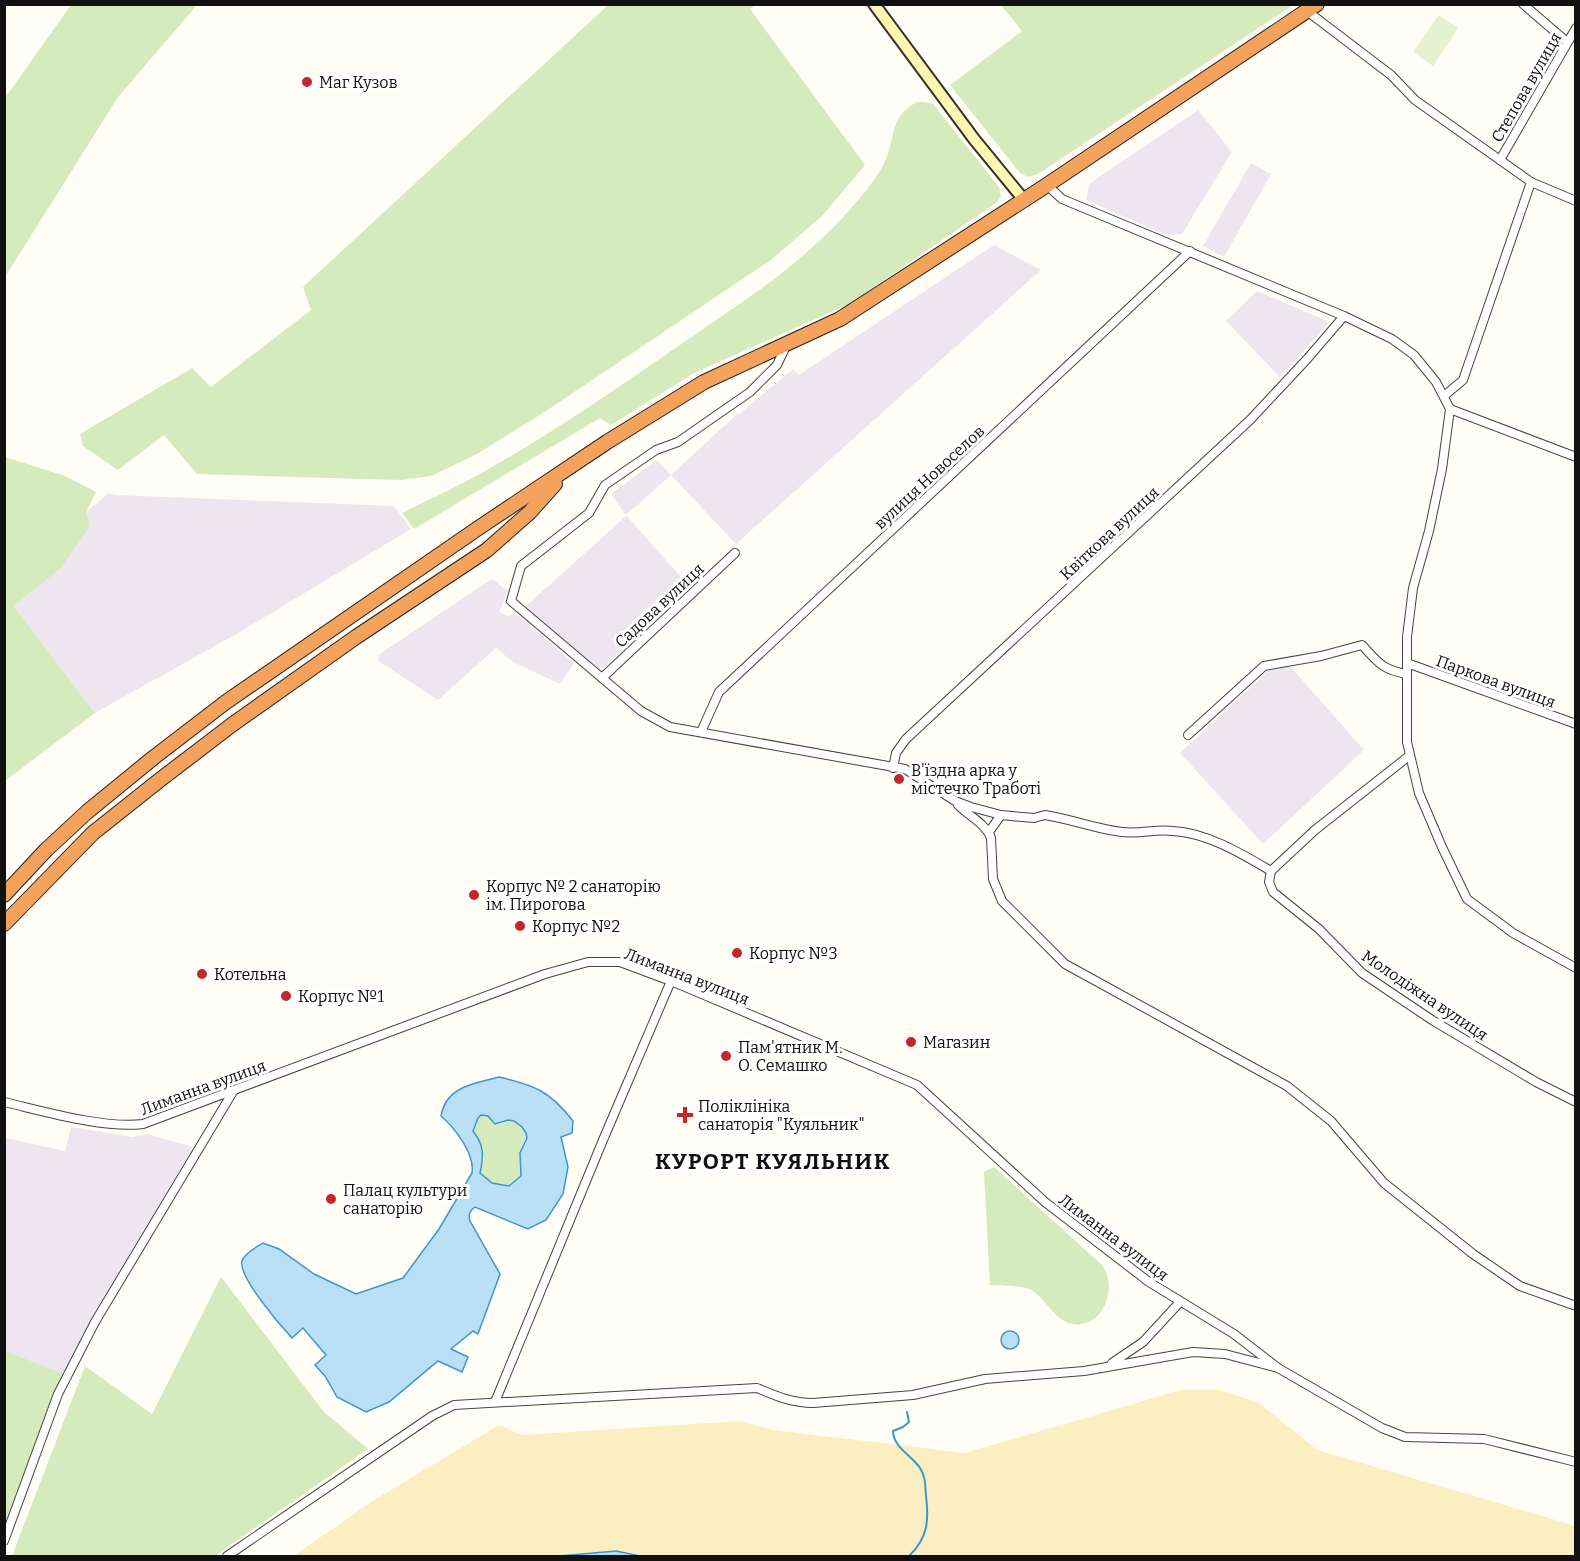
<svg xmlns="http://www.w3.org/2000/svg" width="1580" height="1561" viewBox="0 0 1580 1561" font-family="Bitter,serif">
<rect width="100%" height="100%" fill="#fffdf5"/>
<!-- industrial -->
<g fill="#eee6ef">
<polygon points="1198,110 1232,152 1182,234 1168,236 1086,200 1089,184"/>
<polygon points="1251,163 1271,174 1224,257 1203,246"/>
<polygon points="994,245 1041,270 736,544 671,475 626,515 689,586 600,671 525,607 626,516 611,494 657,460 671,475 738,413 739,414 793,369 799,375"/>
<polygon points="1257,291 1327,321 1328,324 1280,377 1226,321"/>
<polygon points="109,493 115,495 394,506 411,529 240,632 95,713 14,606 60,569 86,512"/>
<polygon points="492,579 508,591 499,612 508,616 515,613 574,663 560,684 513,662 496,648 438,700 378,661 380,654"/>
<polygon points="1289,665 1364,750 1263,844 1180,753 1270,669"/>
<polygon points="71,1127 132,1137 147,1134 193,1147 99,1309 64,1374 5,1352 5,1138 65,1151"/>
</g>
<!-- green -->
<g fill="#d5ebbd">
<polygon points="71,5 197,5 118,97 5,277 5,98"/>
<polygon points="608,5 755,5 750,9 865,165 822,216 771,260 543,413 475,455 431,476 402,480 197,474 164,435 118,470 83,446 80,434 192,368 211,387 311,310 303,287"/>
<polygon points="1001,5 1293,5 1038,174 1028,177 1020,173 950,85 1022,31"/>
<path d="M917 102H925L933 104 999 187 1001 196 996 203 849 304 694 373 611 425 600 418 414 529 402 513C419 504 438 496 455 487 537 445 617 388 693 336 736 306 782 277 820 240 839 223 877 182 886 159 896 135 890 116 917 102Z"/>
<polygon points="5,457 65,476 96,492 86,512 90,526 60,569 14,606 95,713 5,781"/>
<path d="M481 1115 488 1116 500 1124C507 1121 511 1119 518 1124 534 1135 520 1143 520 1157 520 1164 522 1170 521 1176L508 1186 492 1183 480 1173 484 1158 472 1131 478 1118Z"/>
<path d="M994 1167 1102 1265C1119 1288 1102 1329 1073 1324 1052 1321 1046 1294 1026 1288 1015 1285 1001 1286 990 1285L984 1172Z"/>
<polygon points="221,1277 324,1412 368,1449 215,1556 12,1556 85,1366 152,1414"/>
<polygon points="5,1351 64,1374 53,1395 5,1530"/>
</g>
<!-- sand -->
<polygon fill="#fbeec1" points="1181,1390 1220,1390 1259,1403 1317,1450 1576,1526 1575,1556 640,1556 616,1551 559,1556 293,1556 376,1499 499,1425 522,1435 741,1421 773,1430 965,1453"/>
<!-- pitch -->
<polygon fill="#e6f2cf" points="1439,15 1458,28 1433,66 1413,52"/>
<!-- water -->
<g fill="#b9e0f7" stroke="#3f96cf" stroke-width="1.5" fill-rule="evenodd">
<path d="M499 1077C534 1085 550 1091 573 1121L572 1133 561 1137 568 1167 563 1194 546 1220 528 1229 475 1207C469 1211 468 1215 470 1221L500 1274 478 1334 473 1331 451 1349 468 1357 462 1372 438 1361 389 1402 366 1412 337 1397 325 1376 315 1365 326 1355 303 1328 292 1338C281 1326 238 1277 242 1261 244 1253 257 1247 263 1243L279 1249 314 1274 356 1294 403 1278 439 1229 472 1173C475 1154 455 1128 441 1116 446 1086 474 1084 499 1077ZM481 1115 488 1116 495 1124 508 1120 514 1121 522 1127 526 1133 527 1138 520 1153 521 1176 509 1186 492 1183 480 1173C484 1155 484 1145 473 1131L478 1118Z"/>
<circle cx="1010" cy="1340" r="9"/>
<polygon points="616,1551 640,1556 559,1556"/>
</g>
<g fill="none" stroke-linecap="round" stroke-linejoin="round">
<!-- stream -->
<path stroke="#3f96cf" stroke-width="2" d="M907 1412 909 1422 903 1427 893 1431C893 1447 912 1456 920 1468 926 1477 925 1486 926 1496 929 1520 928 1538 909 1556"/>
<!-- street casing -->
<g stroke="#444" stroke-width="10">
<g id="street">
<polyline points="1523,4 1567,42"/>
<polyline points="1307,11 1391,75 1415,100 1531,182 1576,201"/>
<polyline points="1500,160 1576,28"/>
<polyline points="1047,185 1062,199 1344,316 1392,339 1414,355 1436,382 1450,409 1442,469 1429,531 1413,588 1407,637 1407,742 1419,793 1442,847 1467,899 1513,933 1576,968"/>
<path d="M786 346 777 365 750 392 678 442 656 450 605 485 589 513 521 566 511 601 641 711 670 727 905 769 955 801 971 807 1001 815 1022 817 1034 818 1045 815C1071 819 1096 829 1122 832 1139 834 1156 829 1173 831 1208 833 1242 854 1271 871"/>
<polyline points="1444,396 1463,380 1531,182"/>
<polyline points="1450,409 1576,457"/>
<polyline points="1407,663 1576,724"/>
<polyline points="602,678 735,553"/>
<polyline points="701,732 719,692 1190,251"/>
<path d="M1188 735 1264 666 1321 656 1362 645C1378 662 1382 670 1407 674"/>
<polyline points="1409,756 1315,830 1271,871 1269,882 1273,892 1319,929 1362,973 1432,1020 1536,1082 1576,1102"/>
<polyline points="893,768 896,753 906,739 1250,420 1308,358 1344,316"/>
<path d="M958 805C969 816 986 824 991 838L993 879 1002 901 1065 964 1287 1086 1331 1121 1384 1183 1473 1254 1520 1286 1576 1306"/>
<polyline points="989,832 1001,815"/>
<path d="M4 1102C43 1111 105 1129 143 1124L545 974 588 962H620L671 981 917 1085 1045 1202 1149 1282 1234 1334 1278 1368"/>
<polyline points="1112,1363 1143,1342 1180,1302"/>
<polyline points="495,1402 603,1140 671,981"/>
<polyline points="4,1541 58,1394 95,1322 234,1090"/>
<path d="M227 1556 432 1416 454 1405 757 1388C776 1396 792 1403 813 1403L913 1395 985 1379 1084 1371 1193 1352 1225 1354 1278 1368 1382 1428 1405 1437 1484 1439 1576 1462"/>
</g>
</g>
<!-- secondary casing -->
<g stroke="#333" stroke-width="14">
<polyline id="secondary" points="874,4 974,139 1024,200"/>
</g>
<!-- highway casing -->
<g stroke="#222" stroke-width="16">
<g id="highway">
<polyline points="4,895 46,850 87,812 153,758 226,702 477,529 607,442 704,382 840,319 1047,185 1317,4"/>
<polyline points="4,924 93,833 161,779 233,724 356,637 487,550 530,512 555,484"/>
</g>
</g>
<!-- street -->
<use href="#street" stroke="#fff" stroke-width="8"/>
<!-- secondary -->
<use href="#secondary" stroke="#fff6b0" stroke-width="10"/>
<!-- highway -->
<use href="#highway" stroke="#f5a25d" stroke-width="14"/>
</g>
<!-- markers -->
<g fill="#c4262e" stroke="#fff" stroke-width="2">
<circle cx="307" cy="82" r="6"/>
<circle cx="899" cy="779" r="6"/>
<circle cx="474" cy="895" r="6"/>
<circle cx="520" cy="926" r="6"/>
<circle cx="737" cy="953" r="6"/>
<circle cx="202" cy="974" r="6"/>
<circle cx="286" cy="996" r="6"/>
<circle cx="911" cy="1042" r="6"/>
<circle cx="726" cy="1056" r="6"/>
<path d="M682 1106h6v6h6v6h-6v6h-6v-6h-6v-6h6z"/>
<circle cx="331" cy="1199" r="6"/>
</g>
<g text-anchor="middle" stroke-width="6" stroke-linejoin="round" paint-order="stroke">
<!-- poi labels -->
<g font-size="16" fill="#111" stroke="#fff" text-anchor="start">
<text x="319" y="88">Маг Кузов</text>
<text x="911" y="776">В'їздна арка у<tspan x="911" dy="18">містечко Тработі</tspan></text>
<text x="486" y="892">Корпус № 2 санаторію<tspan x="486" dy="18">ім. Пирогова</tspan></text>
<text x="532" y="932">Корпус №2</text>
<text x="749" y="959">Корпус №3</text>
<text x="214" y="980">Котельна</text>
<text x="298" y="1002">Корпус №1</text>
<text x="923" y="1048">Магазин</text>
<text x="738" y="1053">Пам'ятник М.<tspan x="738" dy="18">О. Семашко</tspan></text>
<text x="698" y="1112">Поліклініка<tspan x="698" dy="18">санаторія "Куяльник"</tspan></text>
<text x="343" y="1196">Палац культури<tspan x="343" dy="18">санаторію</tspan></text>
</g>
<!-- street labels -->
<g font-size="16" fill="#111" stroke="#fff">
<text transform="translate(1526 87) rotate(-60)" y="6">Степова вулиця</text>
<text transform="translate(929 477) rotate(-43)" y="6">вулиця Новоселов</text>
<text transform="translate(1109 533) rotate(-43)" y="6">Квіткова вулиця</text>
<text transform="translate(659 605) rotate(-43)" y="6">Садова вулиця</text>
<text transform="translate(1496 681) rotate(20)" y="6">Паркова вулиця</text>
<text transform="translate(687 976) rotate(21)" y="6">Лиманна вулиця</text>
<text transform="translate(1425 995) rotate(34)" y="6">Молодіжна вулиця</text>
<text transform="translate(203 1087) rotate(-20)" y="6">Лиманна вулиця</text>
<text transform="translate(1114 1237) rotate(37)" y="6">Лиманна вулиця</text>
</g>
<!-- district labels -->
<g font-size="22" font-weight="bold" letter-spacing="1.5" fill="#111" stroke="#fff">
<text x="773" y="1169">КУРОРТ КУЯЛЬНИК</text>
</g>
</g>
<!-- border -->
<rect width="1580" height="1561" fill="none" stroke="#111111" stroke-width="12"/>
</svg>
